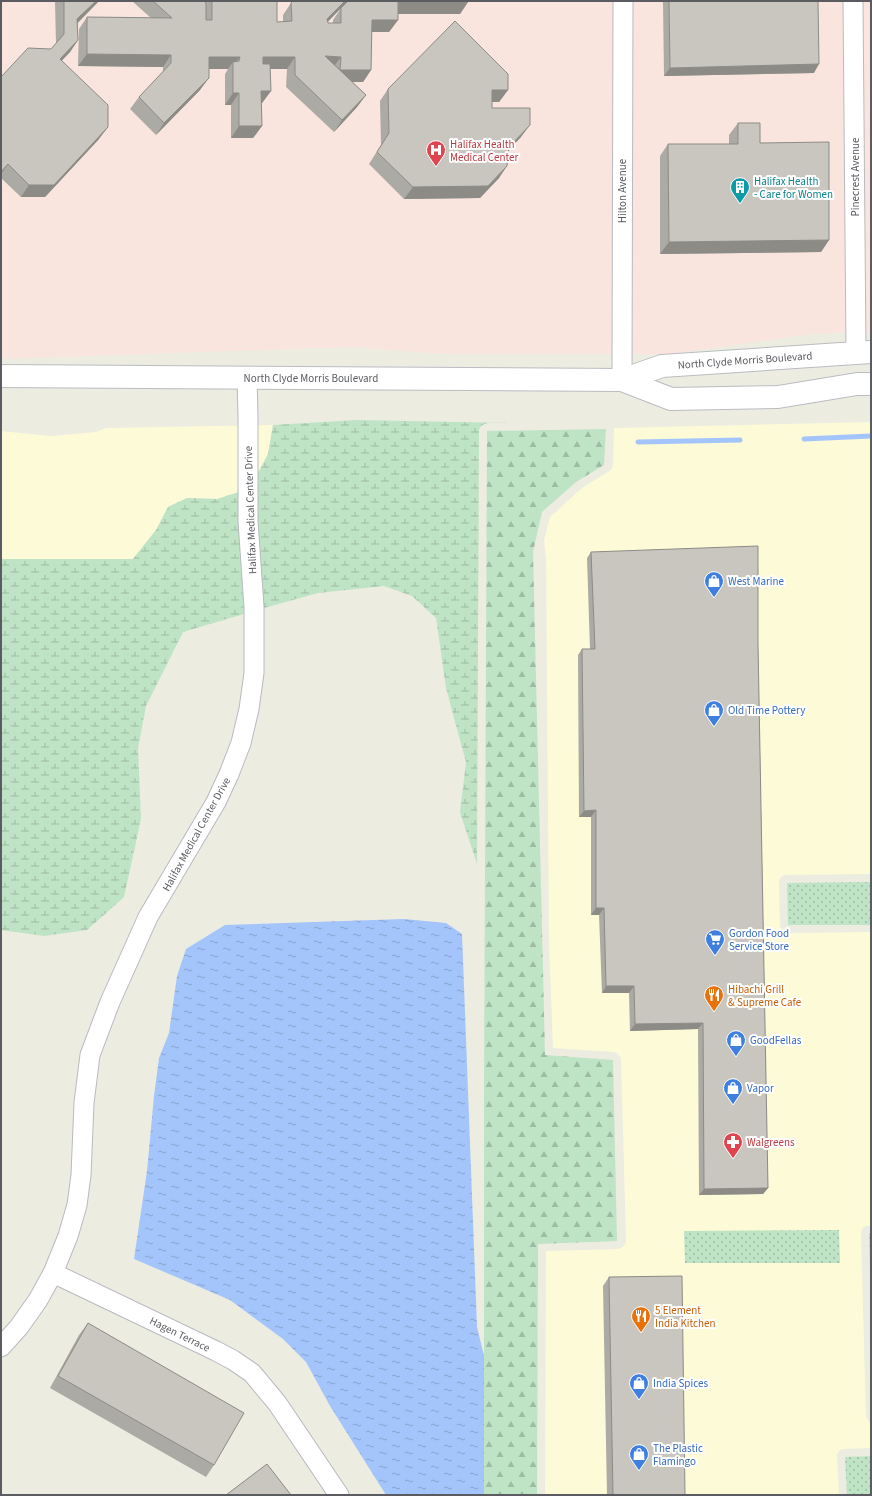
<svg xmlns="http://www.w3.org/2000/svg" width="872" height="1496" viewBox="0 0 872 1496" font-family="'Source Sans 3',sans-serif">
<defs>
<pattern id="grass-dots" width="8" height="8" patternUnits="userSpaceOnUse"><rect width="8" height="8" fill="#bfe3c5"/><path d="M2 2h.1M6 6h.1" fill="none" stroke="#9ebba3" stroke-width="1.8" stroke-linecap="round"/></pattern>
<pattern id="forest-firs" width="22" height="20" patternUnits="userSpaceOnUse"><rect width="22" height="20" fill="#bfe3c5"/><path d="M5 1l3.5 6h-7zM16 11l3.5 6h-7z" fill="#9ebba3"/></pattern>
<pattern id="wetland-marsh" width="20" height="14" patternUnits="userSpaceOnUse"><rect width="20" height="14" fill="#bfe3c5"/><path d="M1 5h8M5 5V1M11 12h8M15 12V8" fill="none" stroke="#9ebba3"/></pattern>
<pattern id="water-ripples" width="26" height="14" patternUnits="userSpaceOnUse"><rect width="26" height="14" fill="#a3c5fb"/><path d="M2 4q2-2 4 0t4 0M15 11q2-2 4 0t4 0" fill="none" stroke="#88a3cf"/></pattern>
</defs>
<rect width="100%" height="100%" fill="#ecece1"/>
<!-- commercial -->
<g fill="#fcfad7">
<polygon points="871,422 871,874 784,875 780,878 779,882 780,927 784,931 789,933 871,932 871,1226 866,1226 862,1229 861,1233 866,1416 868,1421 871,1423 871,1448 844,1449 840,1450 837,1454 839,1495 545,1495 546,1251 618,1249 624,1246 626,1242 621,1058 617,1053 612,1052 553,1048 549,943 546,559 544,540 550,517 582,488 611,470 613,466 614,428"/>
<polygon points="273,425 268,454 254,480 239,492 217,499 187,498 168,507 156,530 133,559 1,559 1,431 51,436 96,432 106,428"/>
</g>
<!-- medical -->
<polygon fill="#f9e5dd" points="1,1 871,1 871,332 811,334 671,354 444,354 352,347 1,359"/>
<!-- grass -->
<g fill="url(#grass-dots)">
<polygon points="871,882 871,925 788,925 787,883"/>
<polygon points="839,1230 840,1263 685,1263 684,1231"/>
<polygon points="869,1233 871,1233 871,1306"/>
<polygon points="871,1456 871,1495 847,1495 845,1457"/>
</g>
<!-- forest -->
<polygon fill="url(#forest-firs)" points="606,429 604,465 576,482 542,512 533,552 545,1055 613,1060 617,1241 538,1244 537,1495 484,1495 484,1087 487,431"/>
<!-- wetland -->
<path fill="url(#wetland-marsh)" d="M357 420 508 423C499 423 482 420 479 430L477 864 460 812 466 762 446 688 436 618 412 596 384 586 318 593 264 608 257 512 238 511 244 614 183 632 146 706 138 748 141 819 124 897 87 930 44 936 1 930V559H133L156 530 168 507 187 498 217 499 239 492 254 481 268 454 273 425Z"/>
<!-- water -->
<polygon fill="url(#water-ripples)" points="404,919 446,923 462,934 477,1327 484,1356 484,1495 386,1495 330,1406 306,1362 283,1339 230,1300 134,1259 147,1171 154,1096 159,1058 169,1033 177,976 186,949 225,925"/>
<g fill="none" stroke-linecap="round" stroke-linejoin="round">
<!-- stream -->
<g stroke="#a3c5fb" stroke-width="5">
<polyline points="804,439 871,436"/>
<polyline points="638,442 740,440"/>
</g>
<!-- street casing -->
<g stroke="#b9bac0" stroke-width="21">
<g id="street">
<polyline points="853,1 856,353"/>
<polyline points="622,380 623,1"/>
<polyline points="53,1273 68,1236 77,1205 81,1175 84,1103 90,1055 110,1002 148,917 216,802 229,774 241,743 249,709 254,673 254,607 248,521 248,417 247,377"/>
<polyline points="1,1347 19,1327 38,1300 53,1273 216,1351 233,1360 252,1373 277,1403 339,1495"/>
</g>
</g>
<!-- secondary casing -->
<g stroke="#babcc2" stroke-width="24">
<g id="secondary">
<polyline points="1,376 622,380 662,366 871,352"/>
<polyline points="622,380 671,399 778,397 857,384 871,384"/>
</g>
</g>
<!-- street -->
<use href="#street" stroke="#fff" stroke-width="19"/>
<!-- secondary -->
<use href="#secondary" stroke="#fff" stroke-width="22"/>
</g>
<!-- wall -->
<g fill="#acaaa4">
<polygon points="55,1 99,1 78,23 78,40 70,52 62,60 99,139 45,197 21,197 1,178 1,77 51,49 56,44"/>
<polygon points="132,1 277,1 277,22 283,22 283,15 291,3 328,22 328,23 333,23 333,20 341,8 468,2 460,14 398,14 398,20 389,32 372,32 371,70 363,82 352,82 366,95 357,107 334,132 286,87 287,69 270,69 271,91 262,103 261,103 262,126 253,138 231,138 231,105 225,105 225,74 228,69 209,69 200,90 156,135 130,109 139,97 163,72 163,67 78,66 79,29 87,17 151,18"/>
<polygon points="663,1 818,1 814,73 664,76"/>
<polygon points="388,89 508,90 499,102 492,102 492,108 521,137 508,151 499,178 480,198 404,199 369,164 381,145 380,101"/>
<polygon points="738,123 760,143 829,240 821,252 660,254 660,156 668,144 729,144 729,135"/>
<polygon points="591,552 758,644 768,1188 763,1194 699,1195 698,1029 630,1031 629,993 602,993 599,915 591,915 591,817 579,817 578,655 582,649 590,649 587,558"/>
<polygon points="609,1277 685,1495 607,1495 603,1286"/>
<polygon points="88,1323 214,1465 206,1477 50,1388 79,1335"/>
</g>
<!-- shaded-wall -->
<g fill="#8c8b86">
<polygon points="96,1 99,1 69,31 77,19"/>
<polygon points="345,1 348,1 319,31 327,19"/>
<polygon points="398,2 468,2 460,14 390,14"/>
<polygon points="372,20 398,20 389,32 364,32"/>
<polygon points="78,40 70,52 52,71 60,59"/>
<polygon points="87,54 171,55 163,67 78,66"/>
<polygon points="325,56 341,57 332,69"/>
<polygon points="209,57 240,57 233,66 233,62 228,69 200,69"/>
<polygon points="263,57 295,57 287,69 255,69"/>
<polygon points="819,64 814,73 664,76 670,68"/>
<polygon points="340,70 371,70 363,82 332,82"/>
<polygon points="209,78 200,90 156,135 164,123"/>
<polygon points="492,90 508,90 499,102 484,102"/>
<polygon points="261,91 271,91 262,103 253,103"/>
<polygon points="233,93 239,93 231,105 225,105"/>
<polygon points="366,95 357,107 334,132 342,120"/>
<polygon points="530,125 521,137 500,159 509,147"/>
<polygon points="239,126 262,126 253,138 231,138"/>
<polygon points="108,127 99,139 45,197 21,197 29,185"/>
<polygon points="8,164 1,174 1,172"/>
<polygon points="507,166 499,178 480,198 404,199 413,187"/>
<polygon points="829,240 821,252 660,254 669,242"/>
<polygon points="596,810 591,817 579,817 584,811"/>
<polygon points="596,908 604,908 599,915 591,915"/>
<polygon points="606,986 634,986 629,993 602,993"/>
<polygon points="703,1023 698,1029 630,1031 635,1024"/>
<polygon points="768,1188 763,1194 699,1195 704,1189"/>
</g>
<!-- building -->
<g fill="#c8c6bf" stroke="#8c8b86">
<polygon points="64,1 96,1 77,19 78,40 60,59 108,105 108,127 54,185 29,185 8,164 1,172 1,77 28,48 51,49 64,34"/>
<polygon points="153,1 204,1 206,3 206,20 212,20 212,1 277,1 277,22 292,21 291,3 293,1 345,1 327,19 328,23 341,23 341,8 348,1 468,1 468,2 398,2 398,20 372,20 371,70 340,70 341,57 325,56 366,95 342,120 295,75 295,57 263,57 263,64 270,64 271,91 261,91 262,126 239,126 239,93 233,93 233,62 239,61 240,57 209,57 209,78 164,123 139,97 171,63 171,55 87,54 87,17 172,18"/>
<polygon points="669,1 818,1 819,64 670,68"/>
<polygon points="455,21 508,74 508,90 492,90 492,108 530,108 530,125 509,147 507,166 488,186 413,187 377,152 389,133 388,89"/>
<polygon points="738,123 760,123 760,143 829,142 829,240 669,242 668,144 738,144"/>
<polygon points="758,546 758,644 768,1188 704,1189 703,1023 635,1024 634,986 606,986 604,908 596,908 596,810 584,811 582,649 595,649 591,552"/>
<polygon points="682,1276 685,1495 613,1495 609,1277"/>
<polygon points="88,1323 244,1413 214,1465 58,1376"/>
<polygon points="267,1464 291,1495 226,1495"/>
</g>
<!-- icons -->
<defs>
<g id="hospital-pin" transform="scale(1)"><path d="M0 17L-7.5 6A9.5 9.5 0 1 1 7.5 6Z" fill="#e0444e" stroke="#fff"/><path d="M-5-5h3v3.5h4V-5h3V5h-3V1.5h-4V5h-3Z" fill="#fff"/></g>
<g id="building-pin" transform="scale(1)"><path d="M0 17L-7.5 6A9.5 9.5 0 1 1 7.5 6Z" fill="#0f9aa8" stroke="#fff"/><path d="M-4-6H4V6H1V3H-1V6H-4ZM-2.5-4.3h1.7v1.8h-1.7ZM.8-4.3h1.7v1.8H.8ZM-2.5-1h1.7V.8h-1.7ZM.8-1h1.7V.8H.8Z" fill="#fff"/></g>
<g id="shop-pin" transform="scale(1)"><path d="M0 17L-7.5 6A9.5 9.5 0 1 1 7.5 6Z" fill="#3f7fe0" stroke="#fff"/><path d="M-5-2.5h2.3a2.7 3.5 0 0 1 5.4 0H5L5.5 6h-11ZM-1.5-2.5h3a1.5 2.3 0 0 0-3 0Z" fill="#fff"/></g>
<g id="supermarket-pin" transform="scale(1)"><path d="M0 17L-7.5 6A9.5 9.5 0 1 1 7.5 6Z" fill="#3f7fe0" stroke="#fff"/><path d="M-6-5.5h2.5l.6 2H6L4.5 2H-2.5L-4.4-4H-6ZM-1.5 3.2a1.3 1.3 0 1 0 .1 0ZM3 3.2a1.3 1.3 0 1 0 .1 0Z" fill="#fff"/></g>
<g id="restaurant-pin" transform="scale(1)"><path d="M0 17L-7.5 6A9.5 9.5 0 1 1 7.5 6Z" fill="#e8710a" stroke="#fff"/><path d="M-5-6h1v4h1v-4h1v4h1v-4h1v5L-1.5 .5V6h-2V.5L-5-1ZM5-6V6H3V1.5H1.5Q1.5-4 5-6Z" fill="#fff"/></g>
<g id="pharmacy-pin" transform="scale(1)"><path d="M0 17L-7.5 6A9.5 9.5 0 1 1 7.5 6Z" fill="#e0444e" stroke="#fff"/><path d="M-2-6h4v4h4v4h-4v4h-4v-4h-4v-4h4Z" fill="#fff"/></g>
</defs>
<g fill-rule="evenodd">
<use href="#hospital-pin" x="436" y="150"/>
<use href="#building-pin" x="740" y="187"/>
<use href="#shop-pin" x="714" y="581"/>
<use href="#shop-pin" x="714" y="710"/>
<use href="#supermarket-pin" x="715" y="939"/>
<use href="#restaurant-pin" x="714" y="995"/>
<use href="#shop-pin" x="736" y="1040"/>
<use href="#shop-pin" x="733" y="1088"/>
<use href="#pharmacy-pin" x="733" y="1142"/>
<use href="#restaurant-pin" x="641" y="1316"/>
<use href="#shop-pin" x="639" y="1383"/>
<use href="#shop-pin" x="639" y="1454"/>
</g>
<g text-anchor="middle" stroke-width="4" stroke-linejoin="round" paint-order="stroke">
<!-- health labels -->
<g font-size="11" fill="#be3a42" stroke="#fff" text-anchor="start">
<text x="450" y="148">Halifax Health<tspan x="450" dy="13">Medical Center</tspan></text>
<text x="747" y="1146">Walgreens</text>
</g>
<!-- street labels -->
<g font-size="11" fill="#5a5c62" stroke="#fff">
<text transform="translate(855 177) rotate(-90)" y="4">Pinecrest Avenue</text>
<text transform="translate(622 191) rotate(-90)" y="4">Hilton Avenue</text>
<text transform="translate(745 360) rotate(-4)" y="4">North Clyde Morris Boulevard</text>
<text x="311" y="382">North Clyde Morris Boulevard</text>
<text transform="translate(250 510) rotate(-92)" y="4">Halifax Medical Center Drive</text>
<text transform="translate(196 834) rotate(-61)" y="4">Halifax Medical Center Drive</text>
<text transform="translate(180 1334) rotate(26)" y="4">Hagen Terrace</text>
</g>
<!-- culture labels -->
<g font-size="11" fill="#0d838f" stroke="#fff" text-anchor="start">
<text x="754" y="185">Halifax Health<tspan x="754" dy="13">- Care for Women</tspan></text>
</g>
<!-- shop labels -->
<g font-size="11" fill="#366cbe" stroke="#fff" text-anchor="start">
<text x="728" y="585">West Marine</text>
<text x="728" y="714">Old Time Pottery</text>
<text x="729" y="937">Gordon Food<tspan x="729" dy="13">Service Store</tspan></text>
<text x="750" y="1044">GoodFellas</text>
<text x="747" y="1092">Vapor</text>
<text x="653" y="1387">India Spices</text>
<text x="653" y="1452">The Plastic<tspan x="653" dy="13">Flamingo</tspan></text>
</g>
<!-- food labels -->
<g font-size="11" fill="#c56008" stroke="#fff" text-anchor="start">
<text x="728" y="993">Hibachi Grill<tspan x="728" dy="13">&amp; Supreme Cafe</tspan></text>
<text x="655" y="1314">5 Element<tspan x="655" dy="13">India Kitchen</tspan></text>
</g>
</g>
<!-- border -->
<rect width="872" height="1496" fill="none" stroke="#5a5c62" stroke-width="4"/>
</svg>
